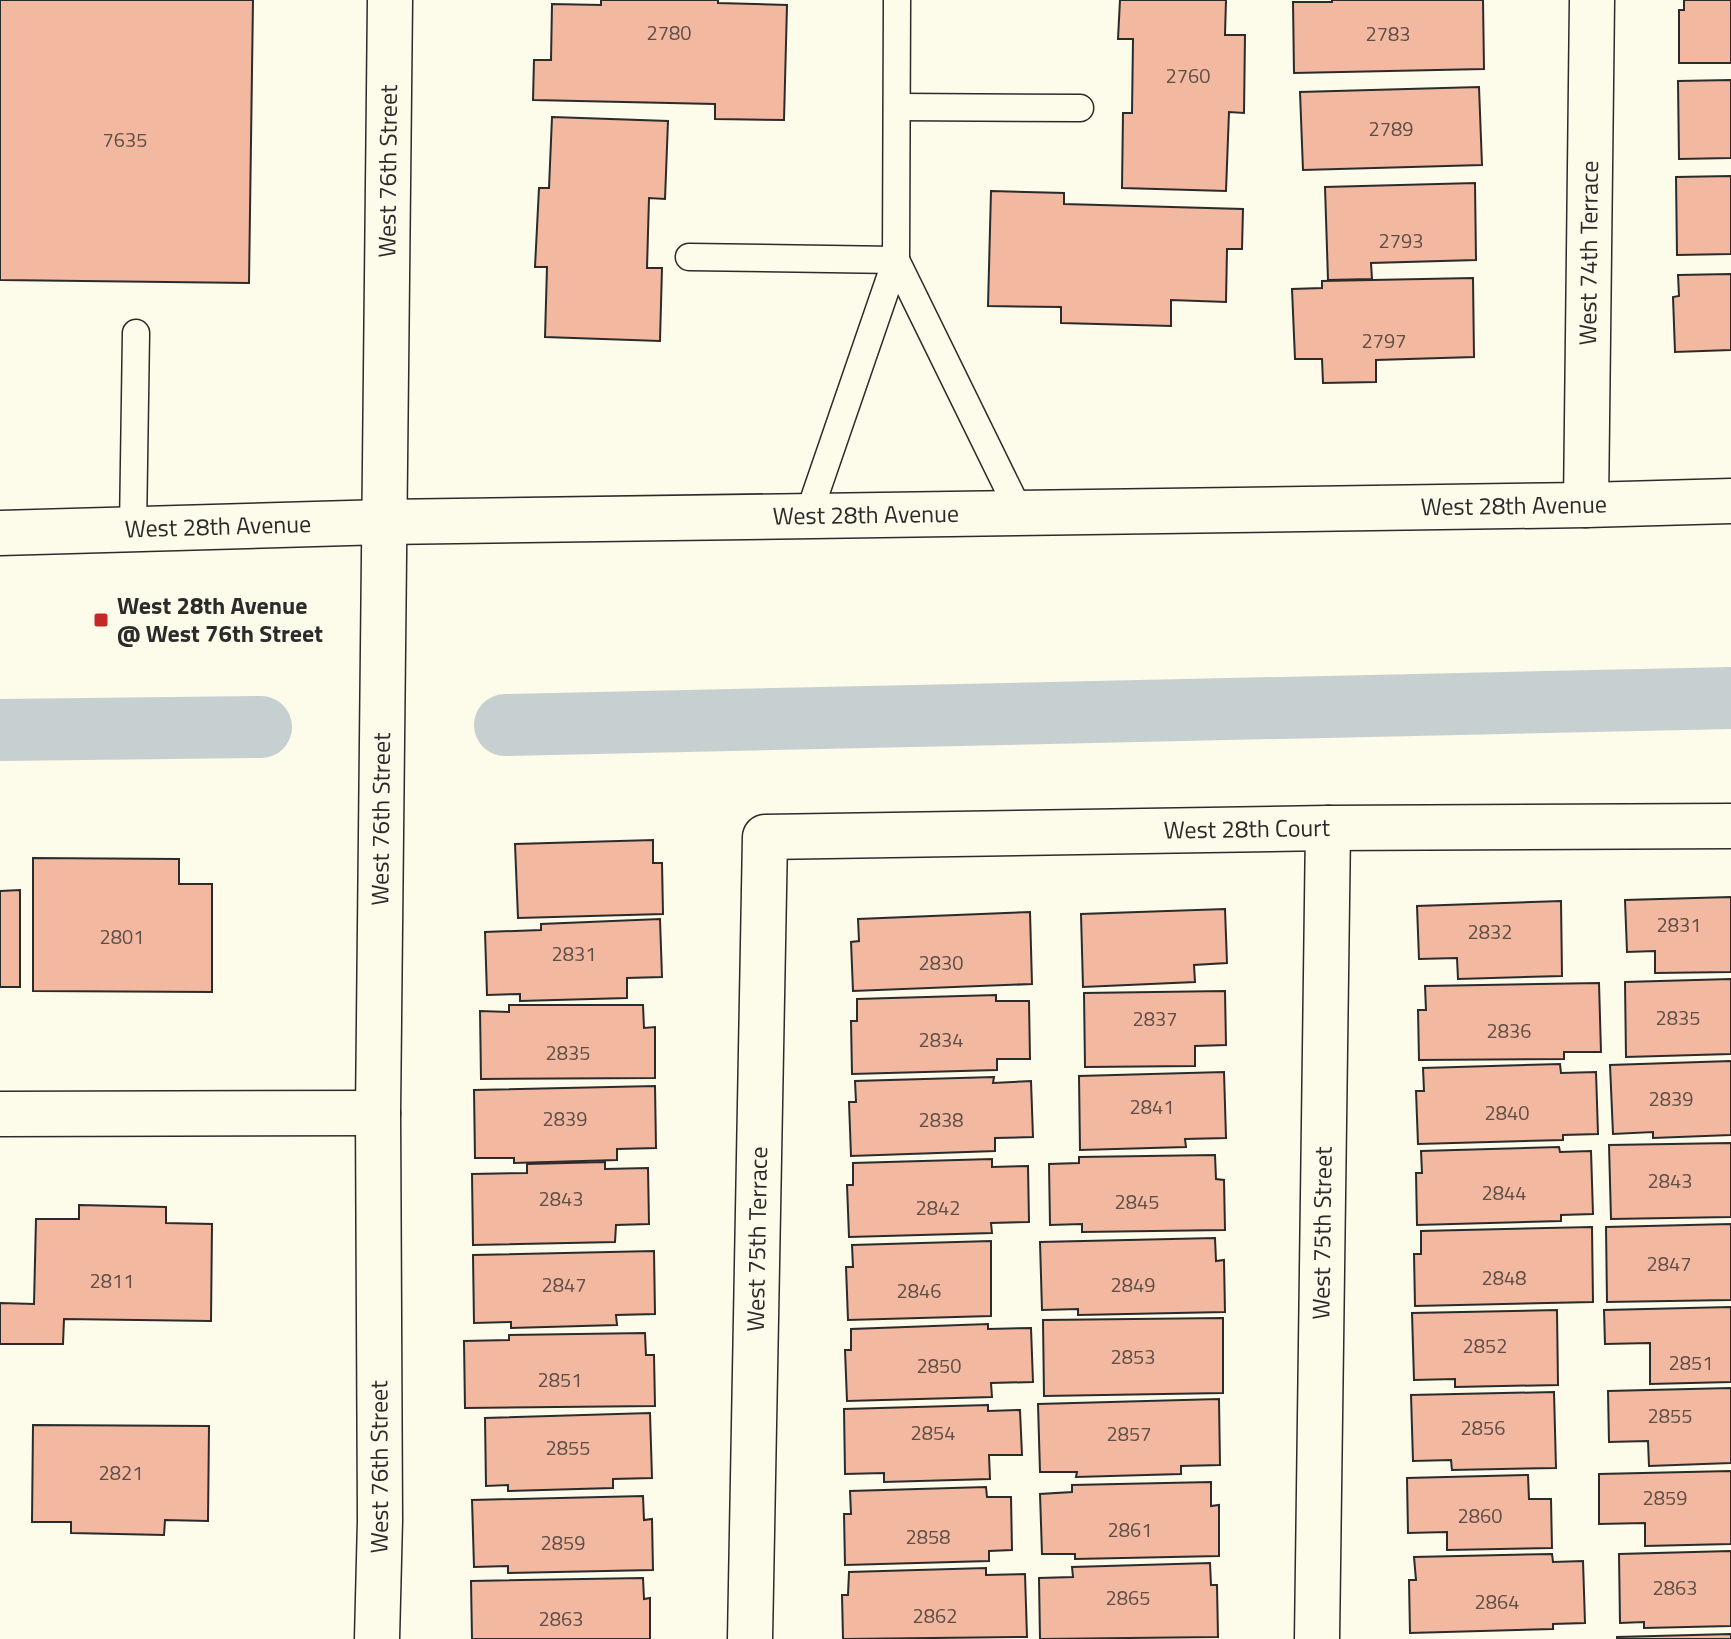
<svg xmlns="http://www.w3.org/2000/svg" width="1731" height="1639" viewBox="0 0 1731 1639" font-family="'Titillium Web',sans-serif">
<rect width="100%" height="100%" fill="#fdfbea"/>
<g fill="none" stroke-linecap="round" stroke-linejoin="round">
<!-- canal -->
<g stroke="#c7d0d0" stroke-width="62">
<polyline points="505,725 1731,698"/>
<polyline points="0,730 261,727"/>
</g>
</g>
<!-- building -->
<g fill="#f2b8a0" stroke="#2b2b2b" stroke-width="2">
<polygon points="0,0 253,0 249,283 0,280"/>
<polygon points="601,0 718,0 718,3 787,5 784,120 715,119 715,104 533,100 534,60 551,60 552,4 601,5"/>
<polygon points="1120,0 1226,0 1225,35 1245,35 1244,113 1229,112 1226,191 1122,188 1123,113 1132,113 1133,39 1118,39"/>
<polygon points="1332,0 1483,0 1484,69 1294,73 1293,2 1332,2"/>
<polygon points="1684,0 1731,0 1731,63 1679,63 1679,10 1684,10"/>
<polygon points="1731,80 1731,158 1679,159 1678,81"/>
<polygon points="1479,87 1482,165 1303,170 1300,92"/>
<polygon points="552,117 668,121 665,199 649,198 647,268 662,268 660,341 545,337 547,267 535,267 539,188 549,188"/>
<polygon points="1731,176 1731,254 1677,255 1676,177"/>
<polygon points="1475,183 1476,260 1371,263 1372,279 1328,280 1325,187"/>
<polygon points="991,191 1064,193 1064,204 1243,209 1242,249 1227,249 1226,302 1171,300 1171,326 1061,323 1061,307 988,306"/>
<polygon points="1731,274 1731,350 1675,352 1673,297 1679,296 1678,275"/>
<polygon points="1473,278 1474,357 1376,360 1376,382 1323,383 1322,359 1295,359 1292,289 1322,288 1322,281"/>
<polygon points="653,840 653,863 662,863 663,914 518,918 515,844"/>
<polygon points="33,858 179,859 179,884 212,884 212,992 33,991"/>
<polygon points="20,890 20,987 0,987 0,891"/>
<polygon points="1731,897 1731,972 1655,973 1655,951 1627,952 1625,900"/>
<polygon points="1561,901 1562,976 1458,979 1457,958 1419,959 1417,906"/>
<polygon points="1225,909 1227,963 1194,965 1195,982 1083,987 1081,914"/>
<polygon points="1030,912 1032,984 853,991 851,942 859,941 858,919"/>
<polygon points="660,919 662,977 627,978 627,998 520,1001 520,994 487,995 485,932 541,930 541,924"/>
<polygon points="1731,979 1731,1054 1626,1057 1625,982"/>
<polygon points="1599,983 1601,1052 1564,1052 1564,1059 1419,1060 1418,1010 1426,1010 1425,986"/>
<polygon points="1225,991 1226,1045 1195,1046 1195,1066 1085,1067 1084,993"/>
<polygon points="996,995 996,1001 1029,1001 1030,1059 997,1059 997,1070 852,1074 851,1021 857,1021 857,999"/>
<polygon points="509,1005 643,1005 644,1028 655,1027 655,1078 481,1079 480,1011 509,1012"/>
<polygon points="1731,1061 1731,1135 1653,1138 1653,1132 1613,1134 1610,1065"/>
<polygon points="1560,1064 1561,1073 1596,1072 1598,1134 1563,1135 1563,1140 1418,1144 1416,1091 1424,1091 1423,1068"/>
<polygon points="1224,1072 1226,1138 1185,1139 1186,1147 1080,1150 1079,1076"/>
<polygon points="994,1077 993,1083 1031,1081 1033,1137 995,1138 995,1151 851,1156 849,1102 856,1102 855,1081"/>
<polygon points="655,1086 656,1148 617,1149 617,1160 514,1163 514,1158 475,1158 474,1090"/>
<polygon points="1731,1143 1731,1217 1611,1219 1609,1145"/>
<polygon points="1559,1147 1560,1152 1591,1151 1593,1214 1561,1215 1561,1221 1417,1225 1416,1173 1422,1173 1421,1151"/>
<polygon points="1215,1155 1216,1179 1224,1180 1225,1230 1082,1232 1082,1224 1050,1225 1049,1164 1079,1163 1079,1157"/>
<polygon points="992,1159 992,1167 1028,1166 1029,1222 991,1223 992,1233 849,1237 847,1185 853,1185 853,1163"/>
<polygon points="605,1162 605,1169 648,1168 649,1224 616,1225 615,1242 473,1245 472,1174 527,1173 527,1164"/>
<polygon points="79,1205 166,1207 166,1223 212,1224 211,1321 64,1319 63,1344 0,1344 0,1303 34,1304 36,1219 79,1219"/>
<polygon points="1731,1224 1731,1300 1607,1302 1606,1227"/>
<polygon points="1592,1227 1593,1302 1415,1306 1414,1254 1421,1254 1421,1231"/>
<polygon points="1215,1238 1216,1261 1224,1260 1225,1312 1078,1315 1078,1309 1042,1310 1040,1242"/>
<polygon points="991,1241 991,1316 848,1320 846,1267 853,1267 852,1245"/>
<polygon points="654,1251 655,1314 616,1315 617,1325 511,1328 511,1322 474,1323 473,1255"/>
<polygon points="1731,1307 1731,1382 1650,1384 1650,1343 1605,1344 1604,1310"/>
<polygon points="1557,1310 1558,1385 1455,1387 1455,1379 1414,1380 1412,1313"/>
<polygon points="1223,1318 1223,1393 1044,1396 1043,1320"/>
<polygon points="988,1324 988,1329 1031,1328 1033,1382 991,1383 992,1397 847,1401 845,1350 851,1350 851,1329"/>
<polygon points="645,1333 646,1355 654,1355 655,1406 465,1408 464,1341 509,1340 509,1335"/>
<polygon points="1731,1388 1731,1463 1649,1466 1648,1441 1609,1442 1608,1391"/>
<polygon points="1554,1392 1556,1468 1452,1470 1451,1460 1413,1461 1411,1395"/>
<polygon points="1219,1399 1220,1465 1181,1466 1181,1474 1076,1477 1077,1472 1040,1472 1038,1404"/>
<polygon points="988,1405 988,1411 1020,1410 1022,1455 989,1455 990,1479 884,1482 884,1473 845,1474 844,1409"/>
<polygon points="650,1413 652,1478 613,1479 613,1488 508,1491 508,1485 486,1486 485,1418"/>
<polygon points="33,1425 209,1426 208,1521 165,1520 164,1535 71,1533 71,1522 32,1522"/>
<polygon points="1731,1471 1731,1544 1645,1546 1645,1523 1599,1524 1599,1474"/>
<polygon points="1528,1475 1529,1499 1551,1499 1552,1548 1447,1550 1447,1532 1408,1533 1407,1478"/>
<polygon points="1211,1482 1211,1506 1219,1505 1219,1556 1075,1559 1075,1554 1042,1554 1040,1494 1072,1492 1072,1485"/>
<polygon points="986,1487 987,1497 1011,1497 1012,1550 989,1551 989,1561 845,1565 844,1514 851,1514 850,1491"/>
<polygon points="643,1496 644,1520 652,1519 653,1570 508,1573 508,1566 474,1567 472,1500"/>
<polygon points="1731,1551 1731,1626 1644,1628 1644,1622 1620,1623 1619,1554"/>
<polygon points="1552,1554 1553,1562 1583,1561 1585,1623 1553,1624 1553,1629 1410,1633 1409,1580 1416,1580 1414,1557"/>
<polygon points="1210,1563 1211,1585 1217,1585 1218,1637 1040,1639 1039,1578 1073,1577 1072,1567"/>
<polygon points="986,1568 986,1575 1025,1574 1027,1637 843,1639 842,1595 848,1595 849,1572"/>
<polygon points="643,1578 644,1599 650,1598 650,1639 472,1639 471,1581"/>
<polygon points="1731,1634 1731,1639 1617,1639 1617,1637"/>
</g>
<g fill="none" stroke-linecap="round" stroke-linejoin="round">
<!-- service casing -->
<g stroke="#2b2b2b" stroke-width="29">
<g id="service">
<polyline points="897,107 1080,108"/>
<polyline points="689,257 896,260"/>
<polyline points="896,260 1020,513"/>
<polyline points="808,516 896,260 897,0"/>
<polyline points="133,529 136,333"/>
</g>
</g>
<!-- minor casing -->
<g stroke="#2b2b2b" stroke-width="47">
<g id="minor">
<path id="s1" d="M1586 505 1592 0"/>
<polyline points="0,1114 378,1113"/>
<path id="s2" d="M750 1639 765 837 1328 828 1731 826"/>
<path id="s3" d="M1317 1639 1328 828"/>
</g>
</g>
<!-- tertiary casing -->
<g stroke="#2b2b2b" stroke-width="47">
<g id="tertiary">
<path id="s4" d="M377 1639 380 1520 378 1113 390 0"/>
</g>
</g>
<!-- secondary casing -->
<g stroke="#2b2b2b" stroke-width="47">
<g id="secondary">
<path id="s5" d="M0 533 384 522 1586 505 1731 501"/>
</g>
</g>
<!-- service -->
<use href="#service" stroke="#fdfbea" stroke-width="26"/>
<!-- minor -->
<use href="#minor" stroke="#fdfbea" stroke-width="44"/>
<!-- tertiary -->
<use href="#tertiary" stroke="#fdfbea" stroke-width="44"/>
<!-- secondary -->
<use href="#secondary" stroke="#fdfbea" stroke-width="44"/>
</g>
<!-- markers -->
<rect fill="#c62828" stroke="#fdfbea" stroke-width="3" x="93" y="612" width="16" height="16" rx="4"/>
<g text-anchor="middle" stroke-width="6" stroke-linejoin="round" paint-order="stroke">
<!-- number labels -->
<g font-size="20" fill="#5d4e48">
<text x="669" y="40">2780</text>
<text x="1388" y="41">2783</text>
<text x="1188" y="83">2760</text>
<text x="1391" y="136">2789</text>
<text x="125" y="147">7635</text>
<text x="1401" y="248">2793</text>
<text x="1384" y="348">2797</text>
<text x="1679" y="932">2831</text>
<text x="1490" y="939">2832</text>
<text x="122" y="944">2801</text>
<text x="574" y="961">2831</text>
<text x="941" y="970">2830</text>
<text x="1678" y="1025">2835</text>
<text x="1155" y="1026">2837</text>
<text x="1509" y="1038">2836</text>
<text x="941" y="1047">2834</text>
<text x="568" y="1060">2835</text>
<text x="1671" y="1106">2839</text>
<text x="1152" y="1114">2841</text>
<text x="1507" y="1120">2840</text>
<text x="565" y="1126">2839</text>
<text x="941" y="1127">2838</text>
<text x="1670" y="1188">2843</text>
<text x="1504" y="1200">2844</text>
<text x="561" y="1206">2843</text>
<text x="1137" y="1209">2845</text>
<text x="938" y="1215">2842</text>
<text x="1669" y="1271">2847</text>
<text x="1504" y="1285">2848</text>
<text x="112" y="1288">2811</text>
<text x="564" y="1292">2847</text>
<text x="1133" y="1292">2849</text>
<text x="919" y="1298">2846</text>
<text x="1485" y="1353">2852</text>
<text x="1133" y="1364">2853</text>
<text x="1691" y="1370">2851</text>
<text x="939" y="1373">2850</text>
<text x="560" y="1387">2851</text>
<text x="1670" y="1423">2855</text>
<text x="1483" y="1435">2856</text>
<text x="933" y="1440">2854</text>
<text x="1129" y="1441">2857</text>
<text x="568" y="1455">2855</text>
<text x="121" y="1480">2821</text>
<text x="1665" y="1505">2859</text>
<text x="1480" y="1523">2860</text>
<text x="1130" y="1537">2861</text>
<text x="928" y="1544">2858</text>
<text x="563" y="1550">2859</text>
<text x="1675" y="1595">2863</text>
<text x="1128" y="1605">2865</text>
<text x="1497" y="1609">2864</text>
<text x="935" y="1623">2862</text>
<text x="561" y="1626">2863</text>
</g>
<!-- street labels -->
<g font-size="24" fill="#2b2b2b" stroke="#fdfbea">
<text dy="8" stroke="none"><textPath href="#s4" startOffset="1468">West 76th Street</textPath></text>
<text dy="8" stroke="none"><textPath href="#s1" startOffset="252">West 74th Terrace</textPath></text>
<text dy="8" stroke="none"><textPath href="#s5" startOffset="1514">West 28th Avenue</textPath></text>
<text dy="8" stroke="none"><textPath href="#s5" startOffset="866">West 28th Avenue</textPath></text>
<text dy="8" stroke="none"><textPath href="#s5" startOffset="218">West 28th Avenue</textPath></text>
<text dy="8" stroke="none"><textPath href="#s4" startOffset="820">West 76th Street</textPath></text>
<text dy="8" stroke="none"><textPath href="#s2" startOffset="1284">West 28th Court</textPath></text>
<text dy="8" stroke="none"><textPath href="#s3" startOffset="406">West 75th Street</textPath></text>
<text dy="8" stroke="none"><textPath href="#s2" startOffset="400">West 75th Terrace</textPath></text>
<text dy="8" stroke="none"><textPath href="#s4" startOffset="172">West 76th Street</textPath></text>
</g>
<!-- poi labels -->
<g font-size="24" font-weight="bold" fill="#2b2b2b" stroke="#fdfbea" text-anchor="start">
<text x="117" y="614">West 28th Avenue<tspan x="117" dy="28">@ West 76th Street</tspan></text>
</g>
</g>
</svg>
